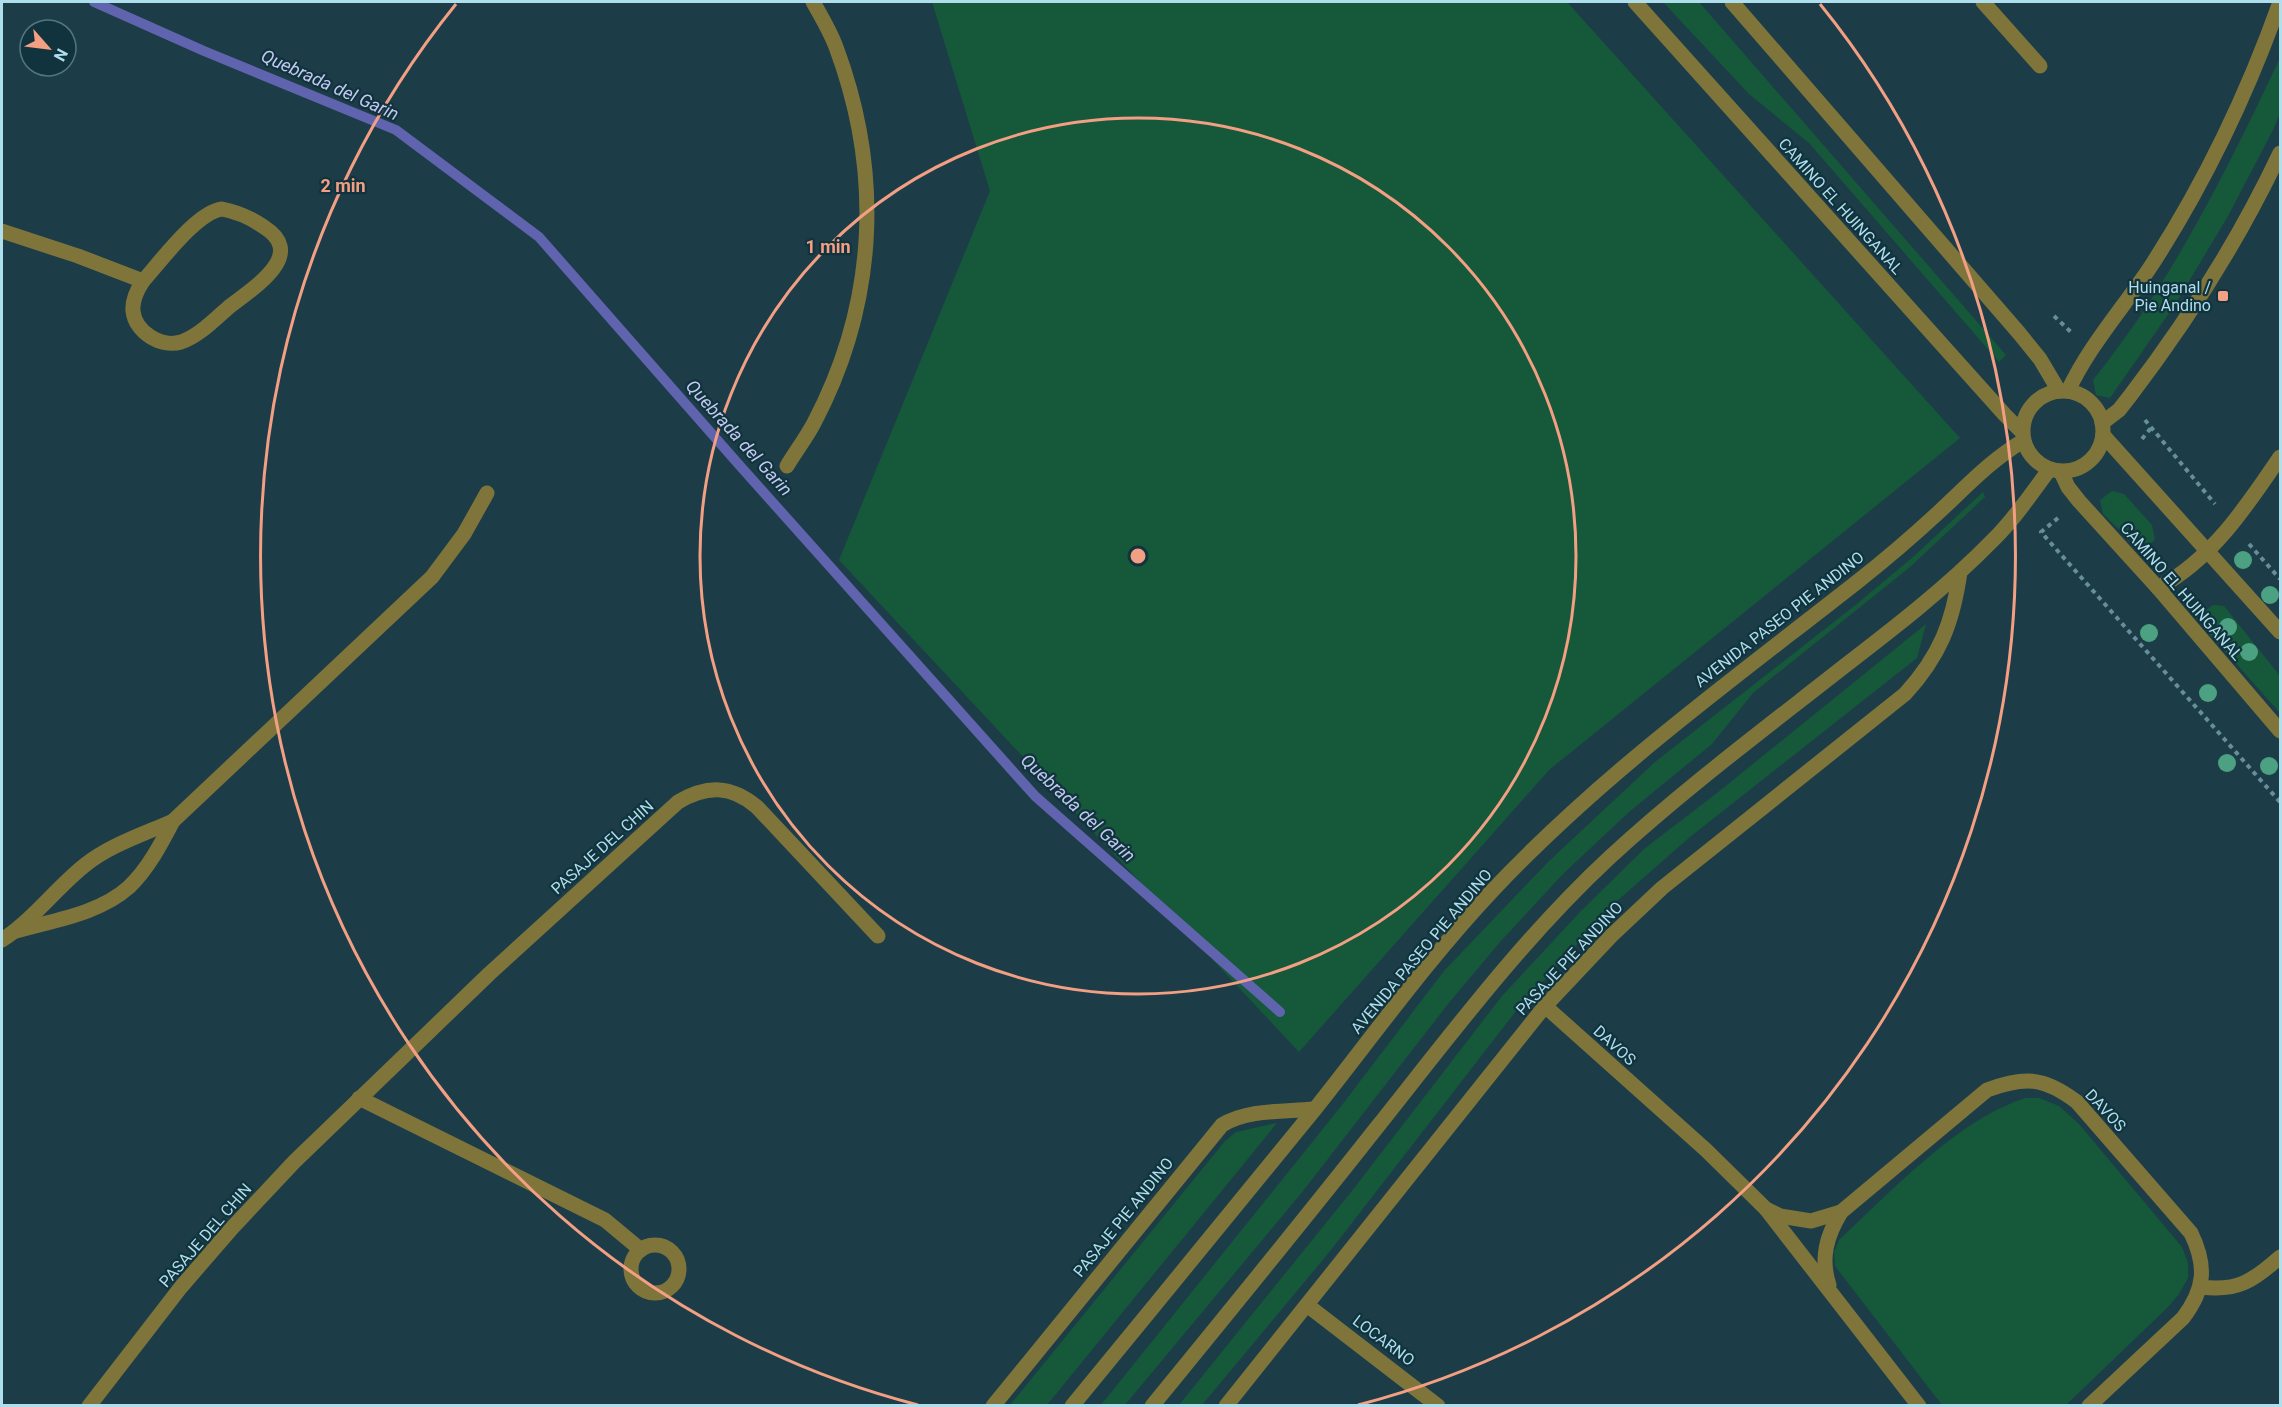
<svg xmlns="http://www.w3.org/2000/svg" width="2282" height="1407" viewBox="0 0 2282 1407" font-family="Roboto,sans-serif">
<rect width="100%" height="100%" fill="#1c3d47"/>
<!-- green -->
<g fill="#16583a">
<polygon points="932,2 1567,2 1960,438 1549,770 1299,1052 839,560 990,191"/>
<polygon points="1663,2 1699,2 2006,355 1999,362 1809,143 1749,94"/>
<path d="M2280 58V113L2273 130 2228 216 2176 303 2110 398 2096 395 2093 380C2172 282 2227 170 2280 58Z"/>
<polygon points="2112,491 2124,494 2152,525 2155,540 2144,548 2135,545 2103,514 2100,500"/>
<polygon points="1983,492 1985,497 1910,567 1753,693 1712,744 1629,812 1563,874 1500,942 1448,1004 1303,1191 1125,1405 1101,1405 1342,1105 1444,971 1548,862 1655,762 1858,603 1913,557"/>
<polygon points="2213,605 2224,606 2280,676 2280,713 2202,625 2202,613"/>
<polygon points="1926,624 1917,658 1690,837 1617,901 1516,1011 1331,1250 1202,1405 1179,1405 1355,1187 1502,996 1580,912 1644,849 1717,793"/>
<path d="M2025 1098H2039L2059 1106 2079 1124 2182 1247 2188 1263V1278L2179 1294 2168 1307 2066 1405H1942L1835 1266 1834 1252 1839 1240C1892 1191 1957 1120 2025 1098Z"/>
<polygon points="1277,1123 1047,1405 1010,1405 1225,1141 1236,1132"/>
</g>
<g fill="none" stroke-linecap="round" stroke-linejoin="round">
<!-- stream -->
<polyline stroke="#6064af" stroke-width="10" points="94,2 204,51 396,130 539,237 741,467 1035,796 1280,1012"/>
<!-- path -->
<g stroke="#668f9b" stroke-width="4" stroke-dasharray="4.5 4.5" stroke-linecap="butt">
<polyline points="2054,316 2071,332"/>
<polyline points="2145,420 2215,504"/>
<polyline points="2142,439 2151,428"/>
<polyline points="2058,518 2041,532 2280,802"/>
<polyline points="2249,544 2280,579"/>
</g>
<!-- minor -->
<g stroke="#7f753b" stroke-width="15">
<polyline points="1635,2 2005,415 2022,432"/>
<polyline points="1732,2 2019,333 2040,359 2059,391"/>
<polyline points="1983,2 2040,66"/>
<path d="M222 209C238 212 251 218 264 227 308 255 253 288 229 307 215 319 199 336 181 342 161 348 135 332 133 311 132 300 137 290 143 281 161 261 197 212 222 209Z"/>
<polyline points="2,231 78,256 143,281"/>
<circle cx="2063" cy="431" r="40"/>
<path d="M2068 391C2090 344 2125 306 2153 263 2205 182 2248 92 2280 2"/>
<path d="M2102 423 2119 410 2130 396C2188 320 2239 240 2280 153"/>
<polyline points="2103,435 2280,632"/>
<path d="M787 466C796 451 806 438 814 423 877 303 883 173 836 47 830 31 821 16 813 2"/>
<polyline points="2061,472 2068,487 2079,501 2158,588 2280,731"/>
<path d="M2158 588C2211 560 2247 506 2280 457"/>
<path d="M16 931C54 920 99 914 129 887 148 869 161 844 173 821L432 577 464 534 487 493"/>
<path d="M2 940C33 920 56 888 85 865 110 845 144 834 173 821"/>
<polyline points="1545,1006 1706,1150 1766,1209 1919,1406"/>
<polyline points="359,1098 605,1220 641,1250"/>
<path d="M1766 1209 1780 1216 1811 1221 1841 1212 1987 1090C2025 1076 2044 1077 2077 1102L2191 1233C2207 1266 2205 1289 2183 1318L2089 1406"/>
<circle cx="655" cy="1269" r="24"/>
<path d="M1829 1285C1820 1258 1827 1235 1841 1212"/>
<path d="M2201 1287C2238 1292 2254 1280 2280 1257"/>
<polyline points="1307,1305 1438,1406"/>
<path d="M89 1406 181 1287 232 1228 294 1162 489 974 678 802C707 785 731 785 757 807L878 936"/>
<path d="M993 1406 1222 1125C1248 1109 1285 1112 1314 1109"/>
<path d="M1072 1406C1153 1307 1235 1208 1315 1109 1373 1036 1428 959 1492 891 1602 774 1731 681 1857 582 1885 560 1913 536 1940 511 1967 486 1991 460 2023 441"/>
<path d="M1152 1406C1228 1313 1304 1220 1378 1126 1452 1033 1522 939 1609 858 1683 790 1763 730 1842 668 1894 628 1946 588 1992 541 2014 520 2031 494 2049 470"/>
<path d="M1226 1406 1545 1006 1611 936 1662 888 1905 694C1940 656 1953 622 1960 572"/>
</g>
</g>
<!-- trees -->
<g fill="#4ca182">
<circle cx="2243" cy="560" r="9"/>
<circle cx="2270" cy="595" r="9"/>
<circle cx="2228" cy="627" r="9"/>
<circle cx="2149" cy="633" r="9"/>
<circle cx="2249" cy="652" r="9"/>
<circle cx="2208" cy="693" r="9"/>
<circle cx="2227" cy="763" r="9"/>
<circle cx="2269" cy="766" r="9"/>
</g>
<!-- distance rings -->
<g fill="none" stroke="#f39f83" stroke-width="3">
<circle cx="1138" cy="556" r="438"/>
<path d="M918 1405A877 877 0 0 1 456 4M1820 4A877 877 0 0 1 1358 1405"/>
</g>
<!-- markers -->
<rect fill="#f39f83" stroke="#11333d" stroke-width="2" x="2217" y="290" width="12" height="12" rx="3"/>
<g text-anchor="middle" stroke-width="4.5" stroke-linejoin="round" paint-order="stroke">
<!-- street labels -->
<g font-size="16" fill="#afdeed" stroke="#11333d">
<text transform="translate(1841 206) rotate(48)" y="6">CAMINO EL HUINGANAL</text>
<text transform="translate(2182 591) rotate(49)" y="6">CAMINO EL HUINGANAL</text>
<text transform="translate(1779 619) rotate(-38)" y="6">AVENIDA PASEO PIE ANDINO</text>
<text transform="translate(602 847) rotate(-42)" y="6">PASAJE DEL CHIN</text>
<text transform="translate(1421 951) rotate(-50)" y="6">AVENIDA PASEO PIE ANDINO</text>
<text transform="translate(1569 958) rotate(-47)" y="6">PASAJE PIE ANDINO</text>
<text transform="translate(1615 1045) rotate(42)" y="6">DAVOS</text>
<text transform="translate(2106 1110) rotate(47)" y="6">DAVOS</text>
<text transform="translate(1123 1217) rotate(-51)" y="6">PASAJE PIE ANDINO</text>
<text transform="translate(205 1235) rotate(-49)" y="6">PASAJE DEL CHIN</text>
<text transform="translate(1384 1340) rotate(37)" y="6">LOCARNO</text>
</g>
<!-- poi labels -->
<g font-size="16" fill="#afdeed" stroke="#11333d" text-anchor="end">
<text x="2211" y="293">Huinganal /<tspan x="2211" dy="18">Pie Andino</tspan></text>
</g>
<!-- water labels -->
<g font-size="18" font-style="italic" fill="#c2c8f1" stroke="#11333d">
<text transform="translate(330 85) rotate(24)" y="6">Quebrada del Garin</text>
<text transform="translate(739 438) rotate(48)" y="6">Quebrada del Garin</text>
<text transform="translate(1078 808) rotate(43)" y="6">Quebrada del Garin</text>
</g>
</g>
<circle cx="1138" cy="556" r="9" fill="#f39f83" stroke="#11333d" stroke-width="3"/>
<g font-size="18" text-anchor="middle" font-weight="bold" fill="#f39f83" stroke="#11333d" stroke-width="4.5" stroke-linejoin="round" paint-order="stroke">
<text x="343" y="192">2 min</text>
<text x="828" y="253">1 min</text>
</g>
<!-- border -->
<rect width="2282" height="1407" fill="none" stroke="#afdeed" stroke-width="6"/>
<!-- north arrow -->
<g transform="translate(48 48) rotate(118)"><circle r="28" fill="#11333d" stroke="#507783" stroke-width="1.5"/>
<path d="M0-4.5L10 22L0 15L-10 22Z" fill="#f39f83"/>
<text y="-9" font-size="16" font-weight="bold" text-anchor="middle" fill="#afdeed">N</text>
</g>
</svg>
